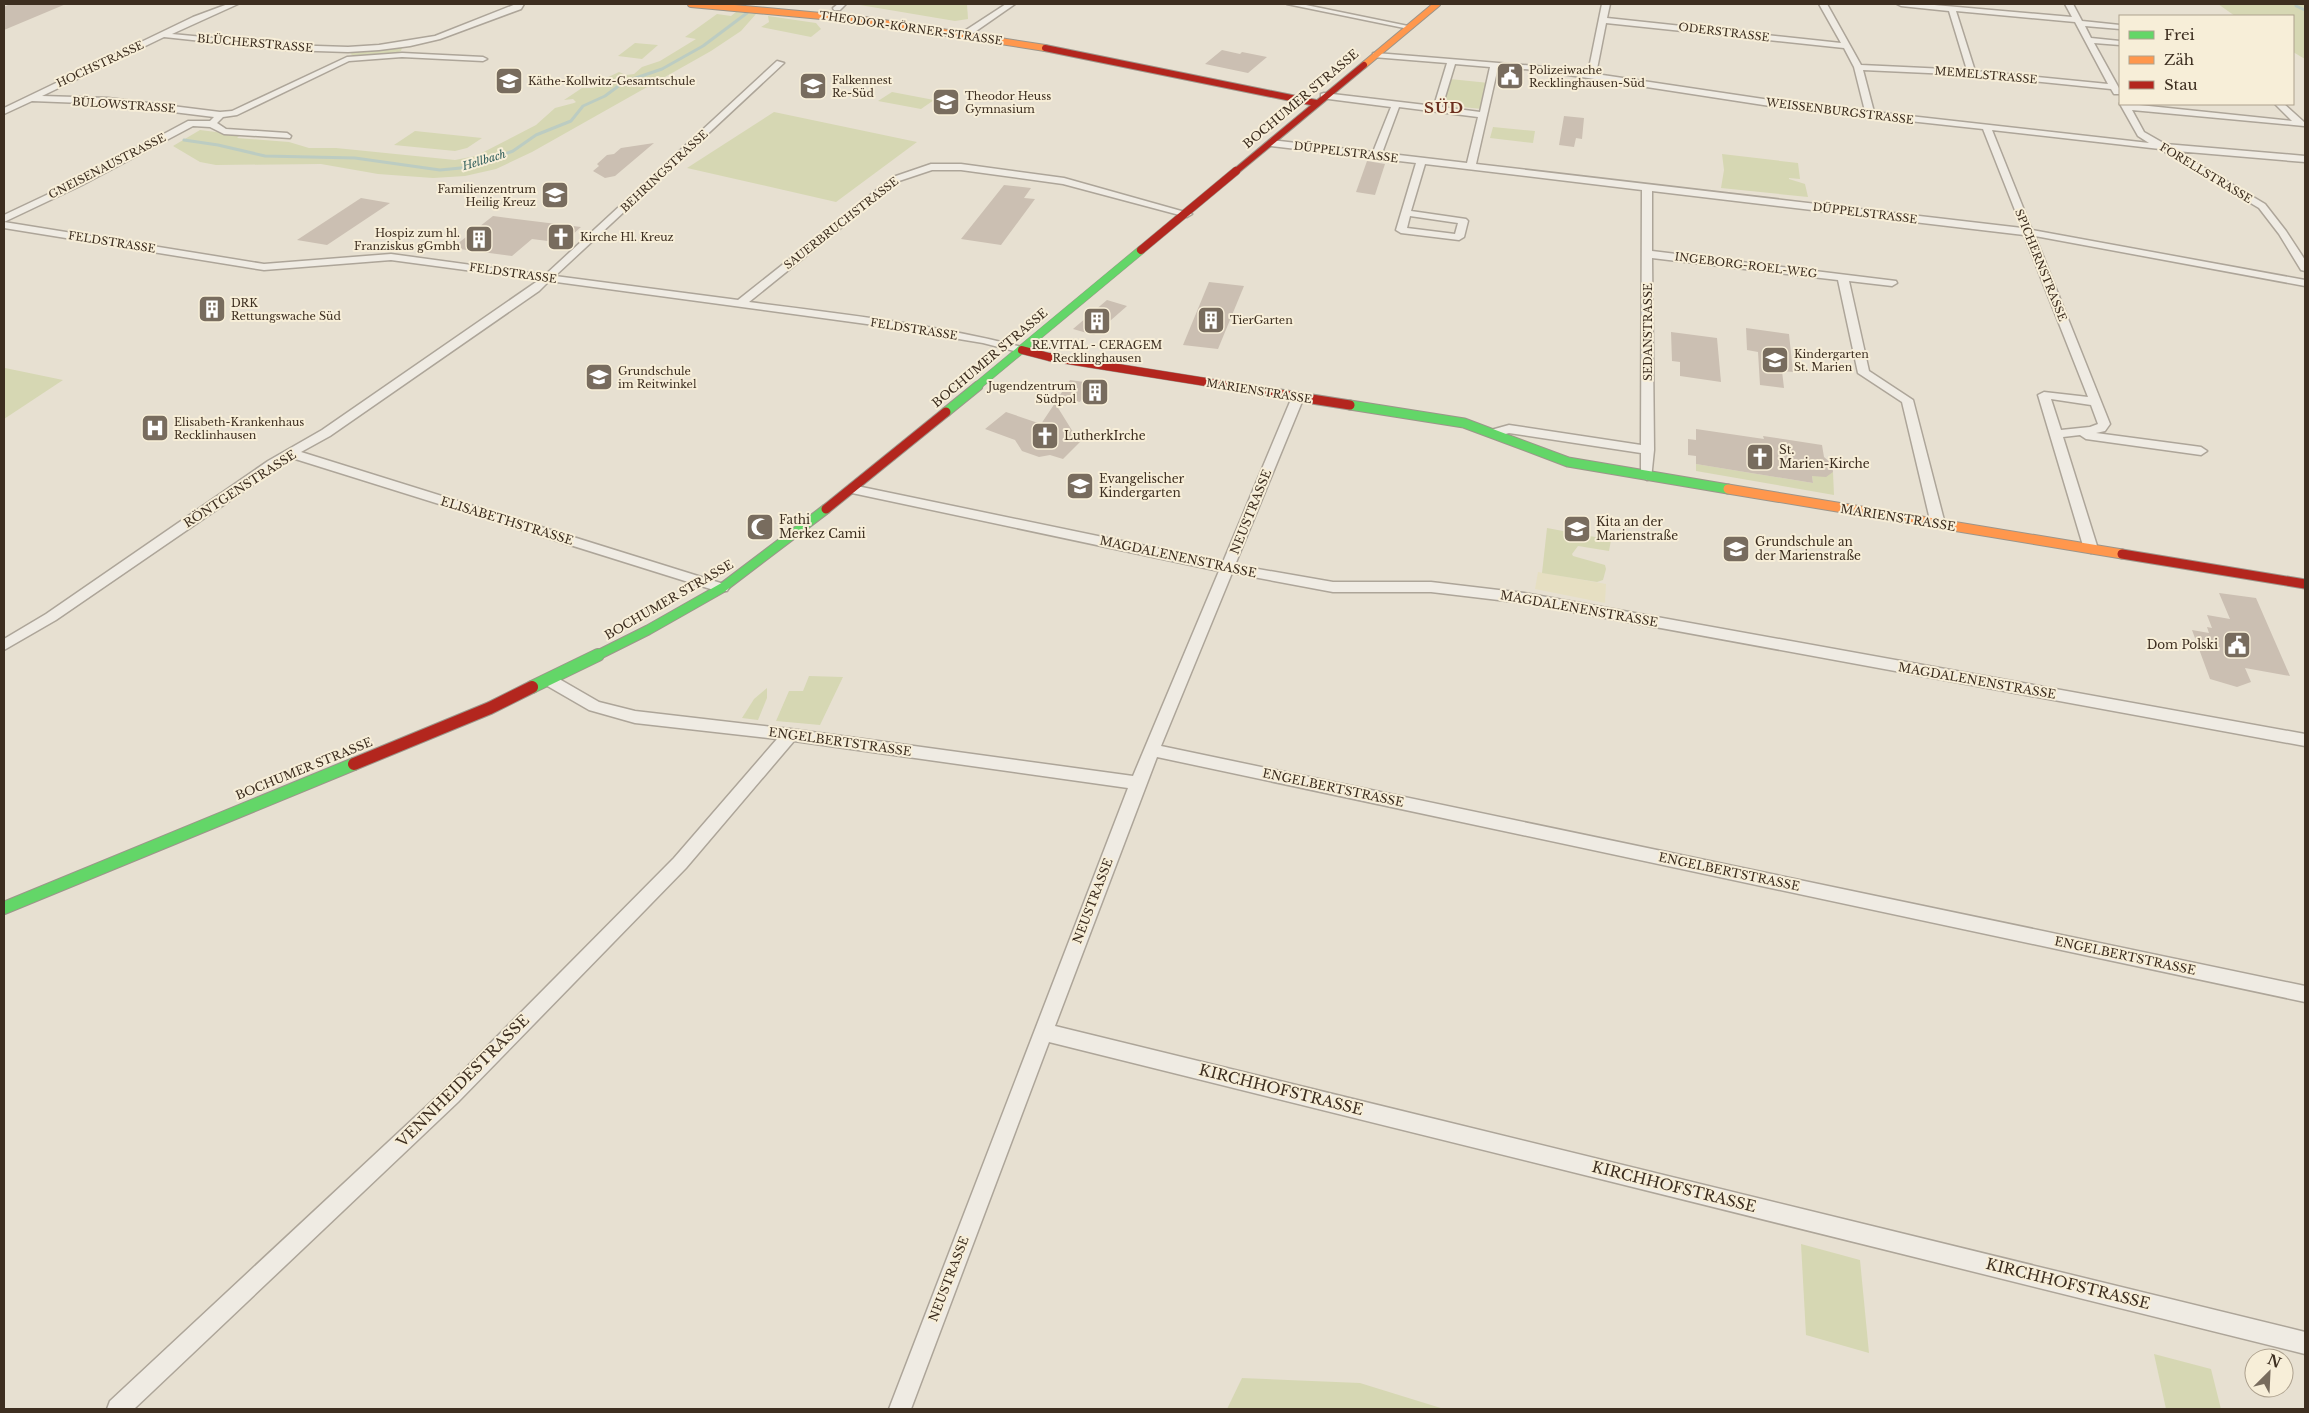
<svg xmlns="http://www.w3.org/2000/svg" width="2309" height="1413" viewBox="0 0 2309 1413" font-family="'Libre Baskerville',serif">
<rect width="100%" height="100%" fill="#e7e0d1"/>
<!-- farmland -->
<polygon fill="#e6dfc2" points="1538,572 1606,584 1605,603 1535,589"/>
<!-- green -->
<g fill="#d6d7b3">
<polygon points="854,4 967,4 968,19 955,21"/>
<polygon points="2218,4 2305,4 2305,59 2293,52 2293,16 2235,16"/>
<polygon points="736,12 756,14 741,31 711,51 532,152 496,169 465,176 433,178 378,174 321,164 216,165 200,162 173,146 200,130 240,135 237,138 289,142 309,148 336,148 455,160 476,156 536,125 555,108 574,103 576,102 573,99 564,100 582,88 593,88 604,83 602,80 619,72 626,75 634,74 642,67 660,61 696,39 685,37 717,14 731,16"/>
<polygon points="768,16 816,23 821,29 811,37 761,27 769,22"/>
<polygon points="635,43 658,45 642,59 618,56"/>
<path d="M400 47 402 48 401 51C391 55 358 59 350 54L355 51Z"/>
<polygon points="1450,79 1489,83 1482,109 1442,105"/>
<polygon points="892,92 934,100 921,109 878,101"/>
<polygon points="774,112 917,142 836,202 687,168"/>
<polygon points="1493,127 1535,131 1533,143 1490,138"/>
<polygon points="415,131 482,138 467,148 455,151 394,145"/>
<polygon points="1722,154 1798,163 1800,179 1789,178 1789,179 1805,184 1808,197 1721,188 1724,170"/>
<polygon points="4,368 5,368 63,380 4,419"/>
<polygon points="1696,464 1813,483 1812,476 1833,472 1834,495 1696,471"/>
<polygon points="1547,528 1611,540 1609,551 1578,546 1572,554 1573,556 1605,565 1606,569 1603,580 1597,582 1542,573"/>
<polygon points="809,676 843,677 820,725 776,721 789,691 803,691"/>
<polygon points="767,688 767,698 758,720 742,718 754,699"/>
<polygon points="1801,1244 1860,1260 1869,1353 1806,1335"/>
<polygon points="2154,1354 2211,1369 2221,1409 2166,1409"/>
<polygon points="1242,1378 1360,1383 1444,1409 1227,1409"/>
</g>
<g fill="none" stroke-linecap="round" stroke-linejoin="round">
<!-- stream -->
<g stroke="#bcccc2" stroke-width="3">
<polyline points="2296,4 2296,6 2305,10"/>
<polyline points="184,140 218,145 265,156 355,158 440,170 471,167 513,151 536,135 571,121 583,106 605,96 624,82 662,69 703,46 747,13"/>
</g>
</g>
<!-- building -->
<g fill="#cbbfb2">
<polygon points="10,4 66,4 4,30 4,7"/>
<polygon points="1222,50 1240,54 1242,52 1267,57 1248,73 1205,64"/>
<polygon points="1564,116 1584,118 1582,139 1576,138 1574,147 1559,145"/>
<polygon points="654,143 615,176 605,178 593,171 599,166 597,164 607,155 614,154 621,148"/>
<polygon points="1367,161 1385,164 1375,195 1356,192"/>
<polygon points="1004,185 1031,188 1024,198 1035,199 1001,245 961,239"/>
<polygon points="361,198 390,203 327,245 297,240"/>
<polygon points="493,216 581,227 563,243 532,239 512,256 452,248"/>
<polygon points="1209,282 1244,286 1218,349 1183,345"/>
<polygon points="1107,300 1127,306 1094,335 1073,329"/>
<polygon points="1746,328 1789,334 1793,372 1782,371 1784,388 1760,385 1758,352 1747,350"/>
<polygon points="1671,332 1717,338 1721,382 1680,376 1680,362 1672,361"/>
<polygon points="1070,380 1091,383 1080,402 1058,398"/>
<polygon points="1055,403 1073,432 1086,436 1063,459 1050,455 1039,457 1022,451 1015,440 985,429 1006,412 1041,424"/>
<polygon points="1696,429 1764,439 1763,436 1822,445 1824,457 1832,464 1833,472 1826,477 1812,476 1813,483 1696,464 1696,456 1688,455 1688,439 1696,440"/>
<polygon points="2219,593 2256,598 2290,676 2245,668 2251,682 2237,687 2210,679 2192,630 2209,633 2207,627 2212,628 2207,615 2230,619"/>
</g>
<g fill="none" stroke-linecap="round" stroke-linejoin="round">
<!-- street casing -->
<g stroke="#ada599" stroke-width="3">
<g id="street">
<polygon points="228,4 238,4 172,34 286,45 348,47 379,45 435,36 516,4 524,4 521,9 440,39 410,46 379,50 348,52 286,50 164,37 42,96 108,98 220,112 232,111 347,57 402,53 483,57 487,59 483,61 402,57 349,61 237,115 223,117 217,123 226,129 287,133 291,136 290,138 224,134 210,127 193,126 82,185 4,222 4,215 76,181 188,121 210,121 214,117 108,104 32,101 4,114 4,108 193,17"/>
<polygon points="838,4 846,4 840,10 834,10 833,8"/>
<polygon points="1006,4 1015,4 969,36 963,36 963,32"/>
<polygon points="1287,4 1301,4 1413,27 1409,29"/>
<path d="M1602 4H1610L1607 18 1841 43 1819 4H1827L1861 65 1967 70 1949 11 1901 6 1897 4H1923L2072 17 2065 4H2073L2082 21 2120 25V29L2085 26 2091 38 2120 41V45L2094 43 2120 90V94H2114L2111 89 1972 75 1863 70 1874 112 2149 143 2138 136 2120 104V103L2292 121 2275 104H2284L2304 122V126L2132 110 2144 132 2165 144 2305 156V162L2176 151 2265 204 2286 231 2305 260V271L2301 270 2279 234 2259 208 2160 149 1992 130 2032 230 2305 280V286L2035 236 2110 424 2105 431 2096 433 2201 447 2207 451 2201 455 2086 439 2080 435 2063 437 2098 549 2091 553 2084 549 2038 395 2044 392 2088 397 2024 235 1652 191V251L1896 281 1897 283 1892 286 1849 281 1869 371 1913 400 1945 524 1943 527 1938 528 1931 524 1902 402 1858 373 1838 280 1652 258 1654 450 1651 479 1647 480 1641 476V453L1509 433 1495 437 1491 436 1489 433 1491 430 1509 425 1641 445 1642 190 1425 164 1411 211 1466 219 1468 221 1464 237 1459 240 1401 233 1396 230 1416 163 1271 146 1267 143 1271 140 1373 152 1391 107 1321 98V94L1324 93 1434 106 1447 63 1373 57V53H1376L1536 66 1588 73ZM1956 11 2075 22 2108 84 1975 71ZM1606 23 1844 48 1854 67 1865 111 1770 100 1596 74ZM1455 64 1490 67 1480 112 1442 107ZM1498 67 1536 70 1770 106 1983 129 2022 228 1476 164ZM1399 107 1478 117 1467 163 1382 153ZM1410 216 1458 223 1455 234 1407 228ZM2051 399 2091 405 2098 424 2090 427 2061 430Z"/>
<path d="M777 61 784 63 555 276 738 300 893 177 931 164H961L1064 178 1192 214 1187 217 1063 184 961 170H932L899 181 749 302C842 314 935 324 1026 348L1028 350 1026 352 1022 353 983 343 874 325 549 281 539 291 330 436 301 452 727 585 729 588 727 591H717L292 458 56 620 4 650V639L46 614 268 461 322 430 539 280 391 260 264 270 4 228V222L264 264 391 254 545 275Z"/>
<polygon points="1298,394 1304,397 1235,565 1333,582 1431,582 1524,593 2305,734 2305,746 1524,603 1431,592 1333,592 1232,573 1161,746 2305,986 2305,1002 1157,757 1055,1026 2305,1332 2305,1354 1049,1042 911,1409 889,1409 1128,788 794,741 686,868 458,1102 134,1409 107,1409 110,1401 444,1090 674,858 777,739 635,723 589,710 544,684 542,680 544,676 554,676 599,702 635,711 790,729 1133,776 1219,571 852,493 846,489 852,485 1223,562 1292,397"/>
</g>
</g>
<!-- fast-far2 casing -->
<g stroke="#9c958a" stroke-width="9">
<polyline id="fast-far2" points="976,387 1141,250"/>
</g>
<!-- fast-far1 casing -->
<g stroke="#9c958a" stroke-width="11">
<g id="fast-far1">
<polyline points="1350,405 1464,423 1568,462 1728,489"/>
<polyline points="946,412 978,386"/>
<polyline points="596,656 648,630 722,588 826,509"/>
</g>
</g>
<!-- fast casing -->
<g stroke="#9c958a" stroke-width="14">
<g id="fast">
<polyline points="532,687 598,655"/>
<polyline points="4,908 354,764"/>
</g>
</g>
<!-- slow-far1 casing -->
<g stroke="#9c958a" stroke-width="8">
<g id="slow-far1">
<polyline points="691,4 864,20 1045,48"/>
<polyline points="1364,65 1437,4"/>
</g>
</g>
<!-- slow casing -->
<g stroke="#9c958a" stroke-width="11">
<polyline id="slow" points="1728,489 2122,554"/>
</g>
<!-- jam-far3 casing -->
<g stroke="#9c958a" stroke-width="8">
<g id="jam-far3">
<polyline points="1045,48 1316,103"/>
<polyline points="1235,172 1364,65"/>
</g>
</g>
<!-- jam-far2 casing -->
<g stroke="#9c958a" stroke-width="9">
<g id="jam-far2">
<polyline points="1141,250 1236,171"/>
<polyline points="1022,350 1049,357 1237,387"/>
</g>
</g>
<!-- jam-far1 casing -->
<g stroke="#9c958a" stroke-width="11">
<g id="jam-far1">
<polyline points="1229,386 1350,405"/>
<polyline points="826,509 946,412"/>
<polyline points="2122,554 2305,584"/>
</g>
</g>
<!-- jam casing -->
<g stroke="#9c958a" stroke-width="14">
<polyline id="jam" points="354,764 490,708 532,687"/>
</g>
<!-- street -->
<use href="#street" fill="#efebe3" fill-rule="evenodd"/>
<!-- fast-far2 -->
<use href="#fast-far2" stroke="#63d668" stroke-width="8"/>
<!-- fast-far1 -->
<use href="#fast-far1" stroke="#63d668" stroke-width="9"/>
<!-- fast -->
<use href="#fast" stroke="#63d668" stroke-width="12"/>
<!-- slow-far1 -->
<use href="#slow-far1" stroke="#ff974d" stroke-width="6"/>
<!-- slow -->
<use href="#slow" stroke="#ff974d" stroke-width="9"/>
<!-- jam-far3 -->
<use href="#jam-far3" stroke="#b3261e" stroke-width="6"/>
<!-- jam-far2 -->
<use href="#jam-far2" stroke="#b3261e" stroke-width="8"/>
<!-- jam-far1 -->
<use href="#jam-far1" stroke="#b3261e" stroke-width="9"/>
<!-- jam -->
<use href="#jam" stroke="#b3261e" stroke-width="12"/>
</g>
<!-- icons -->
<defs>
<g id="civic-square" transform="scale(1.4375)"><rect x="-9" y="-9" width="18" height="18" rx="4" fill="#786c5e" stroke="#f7eed8"/><path d="M-.6-6.5H3V-4.5H.6V-3L4-1V1h2V6H-6V1h2V-1L-.6-3ZM-1.2 2.5V6h2.4V2.5Z" fill="#fff"/></g>
<g id="school-square" transform="scale(1.4375)"><rect x="-9" y="-9" width="18" height="18" rx="4" fill="#786c5e" stroke="#f7eed8"/><path d="M0-5L7-2L0 1L-7-2ZM-4 1L0 2.5L4 1V4Q0 6-4 4Z" fill="#fff"/></g>
<g id="church-square" transform="scale(1.4375)"><rect x="-9" y="-9" width="18" height="18" rx="4" fill="#786c5e" stroke="#f7eed8"/><path d="M-1.2-6h2.4v3.5h3.3v2.4h-3.3V6h-2.4V-.1h-3.3v-2.4h3.3Z" fill="#fff"/></g>
<g id="building-square" transform="scale(1.4375)"><rect x="-9" y="-9" width="18" height="18" rx="4" fill="#786c5e" stroke="#f7eed8"/><path d="M-4-6H4V6H1V3H-1V6H-4ZM-2.5-4.3h1.7v1.8h-1.7ZM.8-4.3h1.7v1.8H.8ZM-2.5-1h1.7V.8h-1.7ZM.8-1h1.7V.8H.8Z" fill="#fff"/></g>
<g id="hospital-square" transform="scale(1.4375)"><rect x="-9" y="-9" width="18" height="18" rx="4" fill="#786c5e" stroke="#f7eed8"/><path d="M-5-5h3v3.5h4V-5h3V5h-3V1.5h-4V5h-3Z" fill="#fff"/></g>
<g id="mosque-square" transform="scale(1.4375)"><rect x="-9" y="-9" width="18" height="18" rx="4" fill="#786c5e" stroke="#f7eed8"/><path d="M3.5-4.9A6 6 0 1 0 3.5 4.9A5 5 0 1 1 3.5-4.9Z" fill="#fff"/></g>
</defs>
<g fill-rule="evenodd">
<use href="#civic-square" x="1510" y="76"/>
<use href="#school-square" x="509" y="81"/>
<use href="#school-square" x="813" y="86"/>
<use href="#school-square" x="946" y="102"/>
<use href="#school-square" x="555" y="195"/>
<use href="#church-square" x="561" y="237"/>
<use href="#building-square" x="479" y="239"/>
<use href="#building-square" x="212" y="309"/>
<use href="#building-square" x="1211" y="320"/>
<use href="#building-square" x="1097" y="321"/>
<use href="#school-square" x="1775" y="360"/>
<use href="#school-square" x="599" y="377"/>
<use href="#building-square" x="1095" y="392"/>
<use href="#hospital-square" x="155" y="428"/>
<use href="#church-square" x="1045" y="436"/>
<use href="#church-square" x="1760" y="457"/>
<use href="#school-square" x="1080" y="486"/>
<use href="#mosque-square" x="760" y="527"/>
<use href="#school-square" x="1577" y="529"/>
<use href="#school-square" x="1736" y="549"/>
<use href="#civic-square" x="2237" y="645"/>
</g>
<g text-anchor="middle" stroke-width="4" stroke-linejoin="round" paint-order="stroke">
<!-- far-street labels -->
<g font-size="11" fill="#3d2e20" stroke="#f7eed8">
<text transform="translate(911 28) rotate(8)" y="4">THEODOR-KÖRNER-STRASSE</text>
<text transform="translate(1724 32) rotate(7)" y="4">ODERSTRASSE</text>
<text transform="translate(255 43) rotate(5)" y="4">BLÜCHERSTRASSE</text>
<text transform="translate(100 64) rotate(-25)" y="4">HOCHSTRASSE</text>
<text transform="translate(1986 75) rotate(5)" y="4">MEMELSTRASSE</text>
<text transform="translate(124 105) rotate(4)" y="4">BÜLOWSTRASSE</text>
<text transform="translate(1840 111) rotate(7)" y="4">WEISSENBURGSTRASSE</text>
<text transform="translate(1346 152) rotate(7)" y="4">DÜPPELSTRASSE</text>
<text transform="translate(107 166) rotate(-27)" y="4">GNEISENAUSTRASSE</text>
<text transform="translate(664 171) rotate(-43)" y="4">BEHRINGSTRASSE</text>
<text transform="translate(2206 173) rotate(31)" y="4">FORELLSTRASSE</text>
<text transform="translate(1865 213) rotate(7)" y="4">DÜPPELSTRASSE</text>
<text transform="translate(841 223) rotate(-38)" y="4">SAUERBRUCHSTRASSE</text>
<text transform="translate(112 242) rotate(9)" y="4">FELDSTRASSE</text>
<text transform="translate(1746 265) rotate(7)" y="4">INGEBORG-ROEL-WEG</text>
<text transform="translate(2041 265) rotate(68)" y="4">SPICHERNSTRASSE</text>
<text transform="translate(513 273) rotate(8)" y="4">FELDSTRASSE</text>
<text transform="translate(914 329) rotate(9)" y="4">FELDSTRASSE</text>
<text transform="translate(1648 332) rotate(-90)" y="4">SEDANSTRASSE</text>
<text transform="translate(1259 391) rotate(9)" y="4">MARIENSTRASSE</text>
</g>
<!-- far-poi labels -->
<g font-size="11" fill="#3d2e20" stroke="#f7eed8" text-anchor="start">
<text x="1529" y="74">Polizeiwache<tspan x="1529" dy="13">Recklinghausen-Süd</tspan></text>
<text x="832" y="84">Falkennest<tspan x="832" dy="13">Re-Süd</tspan></text>
<text x="528" y="85">Käthe-Kollwitz-Gesamtschule</text>
<text x="965" y="100">Theodor Heuss<tspan x="965" dy="13">Gymnasium</tspan></text>
<text x="536" y="193" text-anchor="end">Familienzentrum<tspan x="536" dy="13">Heilig Kreuz</tspan></text>
<text x="460" y="237" text-anchor="end">Hospiz zum hl.<tspan x="460" dy="13">Franziskus gGmbh</tspan></text>
<text x="580" y="241">Kirche Hl. Kreuz</text>
<text x="231" y="307">DRK<tspan x="231" dy="13">Rettungswache Süd</tspan></text>
<text x="1230" y="324">TierGarten</text>
<text x="1097" y="349" text-anchor="middle">RE.VITAL - CERAGEM<tspan x="1097" dy="13">Recklinghausen</tspan></text>
<text x="1794" y="358">Kindergarten<tspan x="1794" dy="13">St. Marien</tspan></text>
<text x="618" y="375">Grundschule<tspan x="618" dy="13">im Reitwinkel</tspan></text>
<text x="1076" y="390" text-anchor="end">Jugendzentrum<tspan x="1076" dy="13">Südpol</tspan></text>
<text x="174" y="426">Elisabeth-Krankenhaus<tspan x="174" dy="13">Recklinhausen</tspan></text>
</g>
<!-- far-water labels -->
<g font-size="11" font-style="italic" fill="#2f5d5a" stroke="#f7eed8">
<text transform="translate(484 160) rotate(-17)" y="4">Hellbach</text>
</g>
<!-- street labels -->
<g font-size="12" fill="#3d2e20" stroke="#f7eed8">
<text transform="translate(1301 99) rotate(-40)" y="4">BOCHUMER STRASSE</text>
<text transform="translate(990 358) rotate(-40)" y="4">BOCHUMER STRASSE</text>
<text transform="translate(240 489) rotate(-33)" y="4">RÖNTGENSTRASSE</text>
<text transform="translate(1251 512) rotate(-68)" y="4">NEUSTRASSE</text>
<text transform="translate(1898 518) rotate(9)" y="4">MARIENSTRASSE</text>
<text transform="translate(507 521) rotate(17)" y="4">ELISABETHSTRASSE</text>
<text transform="translate(1178 557) rotate(12)" y="4">MAGDALENENSTRASSE</text>
<text transform="translate(669 600) rotate(-30)" y="4">BOCHUMER STRASSE</text>
<text transform="translate(1579 609) rotate(10)" y="4">MAGDALENENSTRASSE</text>
<text transform="translate(1977 681) rotate(10)" y="4">MAGDALENENSTRASSE</text>
<text transform="translate(840 742) rotate(8)" y="4">ENGELBERTSTRASSE</text>
<text transform="translate(304 769) rotate(-22)" y="4">BOCHUMER STRASSE</text>
<text transform="translate(1333 788) rotate(12)" y="4">ENGELBERTSTRASSE</text>
<text transform="translate(1729 872) rotate(12)" y="4">ENGELBERTSTRASSE</text>
<text transform="translate(1093 901) rotate(-69)" y="4">NEUSTRASSE</text>
<text transform="translate(2125 956) rotate(12)" y="4">ENGELBERTSTRASSE</text>
<text transform="translate(949 1279) rotate(-69)" y="4">NEUSTRASSE</text>
</g>
<!-- poi labels -->
<g font-size="12" fill="#3d2e20" stroke="#f7eed8" text-anchor="start">
<text x="1064" y="440">LutherkIrche</text>
<text x="1779" y="454">St.<tspan x="1779" dy="14">Marien-Kirche</tspan></text>
<text x="1099" y="483">Evangelischer<tspan x="1099" dy="14">Kindergarten</tspan></text>
<text x="779" y="524">Fathi<tspan x="779" dy="14">Merkez Camii</tspan></text>
<text x="1596" y="526">Kita an der<tspan x="1596" dy="14">Marienstraße</tspan></text>
<text x="1755" y="546">Grundschule an<tspan x="1755" dy="14">der Marienstraße</tspan></text>
<text x="2218" y="649" text-anchor="end">Dom Polski</text>
</g>
<!-- far-district labels -->
<g font-size="15" font-weight="bold" letter-spacing="1" fill="#6b2e1e" stroke="#f7eed8">
<text x="1444" y="113">SÜD</text>
</g>
<!-- near-street labels -->
<g font-size="15" fill="#3d2e20" stroke="#f7eed8">
<text transform="translate(463 1081) rotate(-45)" y="5">VENNHEIDESTRASSE</text>
<text transform="translate(1281 1090) rotate(14)" y="5">KIRCHHOFSTRASSE</text>
<text transform="translate(1674 1187) rotate(14)" y="5">KIRCHHOFSTRASSE</text>
<text transform="translate(2068 1284) rotate(14)" y="5">KIRCHHOFSTRASSE</text>
</g>
</g>
<!-- border -->
<rect width="2309" height="1413" fill="none" stroke="#3d2e20" stroke-width="10"/>
<!-- legend -->
<rect x="2119" y="15" width="175" height="90" fill="#f7eed8" stroke="#ada18e"/>
<rect x="2129" y="31" width="25" height="8" fill="#63d668" stroke="#ada18e"/>
<text x="2164" y="40" font-size="15" fill="#3d2e20">Frei</text>
<rect x="2129" y="56" width="25" height="8" fill="#ff974d" stroke="#ada18e"/>
<text x="2164" y="65" font-size="15" fill="#3d2e20">Zäh</text>
<rect x="2129" y="81" width="25" height="8" fill="#b3261e" stroke="#ada18e"/>
<text x="2164" y="90" font-size="15" fill="#3d2e20">Stau</text>
<!-- north arrow -->
<g transform="translate(2269 1373) rotate(24)"><circle r="24" fill="#f7eed8" stroke="#ada18e"/>
<path d="M0-4L9 19L0 12L-9 19Z" fill="#786c5e"/>
<text y="-8" font-size="14" font-weight="bold" text-anchor="middle" fill="#3d2e20">N</text>
</g>
</svg>
